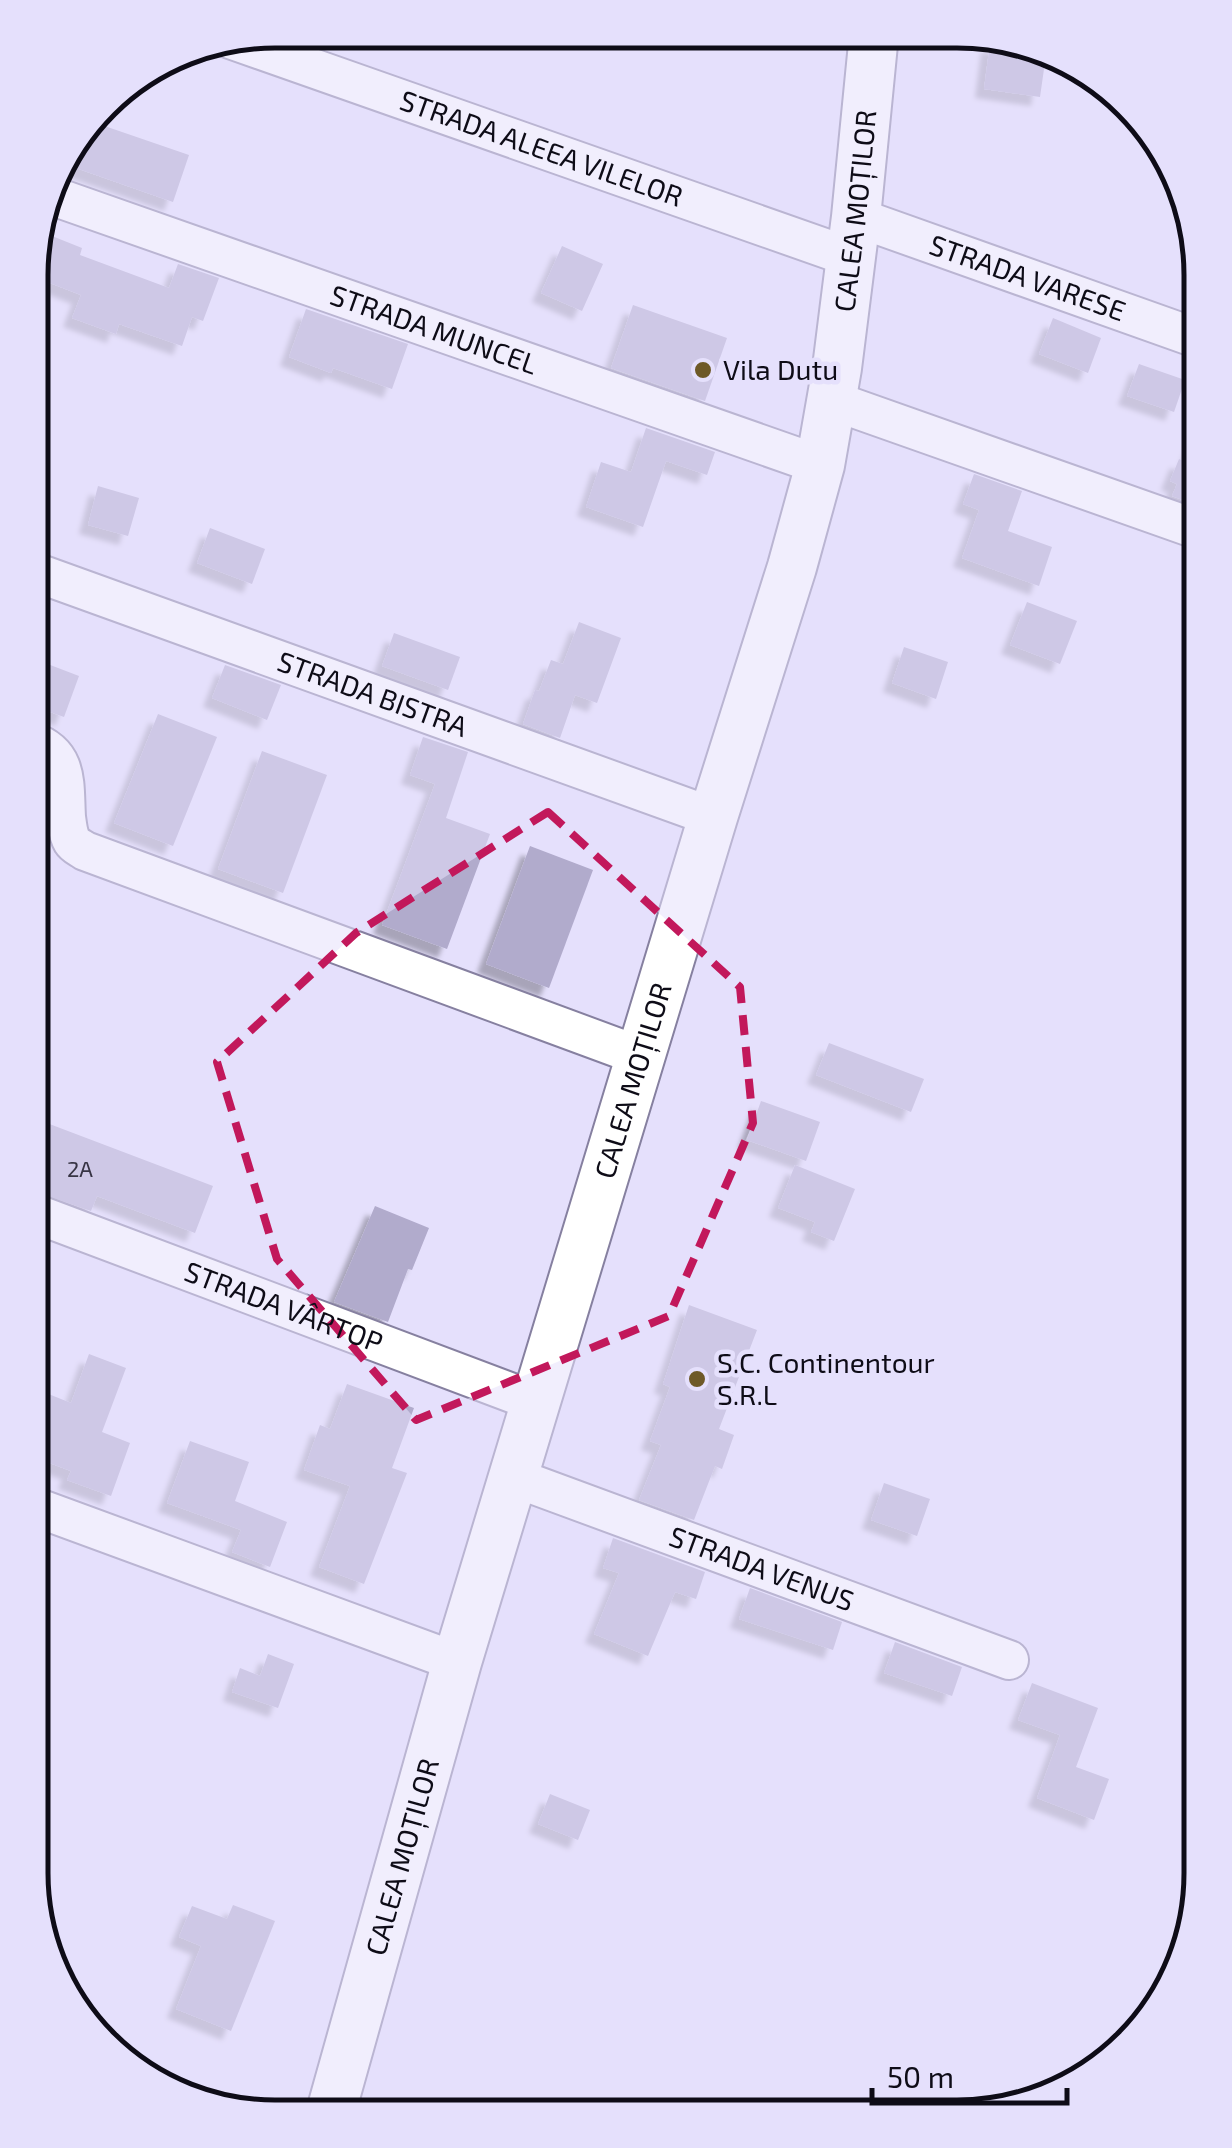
<svg xmlns="http://www.w3.org/2000/svg" width="1232" height="2148" viewBox="0 0 1232 2148" font-family="'Exo 2',sans-serif">
<defs>
<filter id="shadow"><feDropShadow dx="-9" dy="9" stdDeviation="2.5" flood-color="#0004"/></filter>
</defs>
<rect width="100%" height="100%" fill="#e5e0fc"/>
<!-- building -->
<g fill="#b1abcc" filter="url(#shadow)">
<polygon points="990,43 1036,50 1046,55 1040,97 984,89"/>
<polygon points="90,121 189,155 173,202 59,162"/>
<polygon points="42,232 82,248 80,255 169,288 178,264 219,278 203,321 192,317 182,346 119,324 116,334 72,318 81,295 32,276 32,258"/>
<polygon points="562,246 603,264 582,311 541,293"/>
<polygon points="633,305 727,338 705,401 611,368"/>
<polygon points="306,309 408,344 392,389 333,368 331,373 289,357"/>
<polygon points="1053,318 1101,338 1088,373 1039,354"/>
<polygon points="1139,364 1185,380 1174,412 1127,396"/>
<polygon points="1201,424 1202,424 1202,507 1172,496 1177,484 1170,481 1179,459 1186,462"/>
<polygon points="646,428 715,452 707,475 666,461 643,527 586,507 601,462 631,472"/>
<polygon points="974,474 1022,491 1008,531 1052,547 1039,586 962,558 979,510 963,504"/>
<polygon points="98,486 139,498 128,536 88,525"/>
<polygon points="210,528 265,549 252,584 197,563"/>
<polygon points="1027,602 1077,621 1060,664 1010,645"/>
<polygon points="579,622 621,638 597,703 575,695 560,738 523,724 535,690 539,691 551,660 563,664"/>
<polygon points="394,633 460,657 448,690 382,666"/>
<polygon points="904,647 948,662 936,699 892,683"/>
<polygon points="32,658 79,676 64,717 31,705"/>
<polygon points="225,665 281,685 267,720 212,698"/>
<polygon points="158,714 217,737 173,846 114,823"/>
<polygon points="423,737 468,752 446,818 490,834 447,949 382,925 435,784 410,775"/>
<polygon points="262,751 327,775 283,893 218,869"/>
<polygon points="530,846 593,870 549,988 486,964"/>
<polygon points="829,1043 924,1079 911,1112 816,1075"/>
<polygon points="761,1101 820,1122 806,1161 747,1140"/>
<polygon points="31,1117 213,1186 195,1233 97,1196 91,1211 31,1190"/>
<polygon points="795,1165 855,1189 834,1241 811,1232 815,1222 778,1208"/>
<polygon points="375,1206 429,1228 412,1270 408,1269 388,1322 334,1302"/>
<polygon points="689,1305 757,1330 719,1429 734,1435 722,1469 715,1466 694,1520 639,1500 661,1445 650,1441 670,1387 663,1384"/>
<polygon points="89,1354 126,1368 102,1432 130,1443 111,1496 67,1480 71,1471 31,1456 31,1418 41,1391 71,1403"/>
<polygon points="347,1384 414,1408 392,1468 407,1473 364,1584 319,1567 350,1486 304,1470 320,1425 330,1429"/>
<polygon points="190,1441 249,1462 235,1501 287,1522 270,1567 232,1552 241,1530 167,1503"/>
<polygon points="884,1483 930,1499 917,1536 871,1520"/>
<polygon points="613,1538 705,1572 696,1599 675,1592 648,1656 594,1634 619,1573 603,1568"/>
<polygon points="750,1588 842,1622 833,1650 739,1619"/>
<polygon points="895,1642 962,1667 952,1696 884,1673"/>
<polygon points="268,1654 294,1664 278,1708 232,1692 240,1668 260,1676"/>
<polygon points="1032,1683 1098,1708 1076,1767 1109,1779 1094,1820 1037,1798 1060,1735 1018,1720"/>
<polygon points="550,1794 590,1810 578,1840 538,1824"/>
<polygon points="233,1905 275,1921 231,2031 176,2009 201,1946 179,1937 192,1906 227,1919"/>
</g>
<g fill="none" stroke-linecap="round" stroke-linejoin="round">
<!-- minor casing -->
<g stroke="#8680a0" stroke-width="42">
<g id="minor">
<path id="s1" d="M230 39 850 257"/>
<path id="s2" d="M47 194 820 465"/>
<path id="s3" d="M856 217 1202 340"/>
<polyline points="831,400 1202,531"/>
<path id="s4" d="M32 571 713 817"/>
<path d="M31 741C69 754 64 783 66 817 67 824 68 835 72 841 75 846 81 848 85 851L640 1056"/>
<path id="s5" d="M31 1212 536 1402"/>
<path id="s6" d="M513 1477 1009 1660"/>
<polyline points="30,1505 457,1662"/>
</g>
</g>
<!-- major casing -->
<g stroke="#8680a0" stroke-width="52">
<g id="major">
<path id="s7" d="M330 2115 457 1662 713 817 792 567 820 465 837 368 856 217 874 34"/>
</g>
</g>
<!-- minor -->
<use href="#minor" stroke="#fff" stroke-width="38"/>
<!-- major -->
<use href="#major" stroke="#fff" stroke-width="48"/>
</g>
<!-- marked area -->
<path d="M0 0H1232V2148H0ZM548 812 740 987 753 1123 669 1316 416 1420 277 1259 217 1062 356 933Z" fill="#e5e0fc" fill-opacity=".55" fill-rule="evenodd"/>
<path fill="none" stroke="#c2185b" stroke-width="8" stroke-dasharray="20 12" stroke-linejoin="round" d="M548 812 740 987 753 1123 669 1316 416 1420 277 1259 217 1062 356 933Z"/>
<!-- markers -->
<g fill="#6e5928" stroke="#e5e0fc" stroke-width="4">
<circle cx="703" cy="370" r="10"/>
<circle cx="697" cy="1379" r="10"/>
</g>
<g text-anchor="middle" stroke-width="9" stroke-linejoin="round" paint-order="stroke">
<!-- number labels -->
<g font-size="22" fill="#373444">
<text x="80" y="1177">2A</text>
</g>
<!-- street labels -->
<g font-size="28" fill="#0e0c17" stroke="#e5e0fc">
<text dy="10" stroke="none"><textPath href="#s1" startOffset="330">STRADA ALEEA VILELOR</textPath></text>
<text dy="10" stroke="none"><textPath href="#s7" startOffset="1978">CALEA MOȚILOR</textPath></text>
<text dy="10" stroke="none"><textPath href="#s3" startOffset="182">STRADA VARESE</textPath></text>
<text dy="10" stroke="none"><textPath href="#s2" startOffset="410">STRADA MUNCEL</textPath></text>
<text dy="10" stroke="none"><textPath href="#s4" startOffset="362">STRADA BISTRA</textPath></text>
<text dy="10" stroke="none"><textPath href="#s7" startOffset="1078">CALEA MOȚILOR</textPath></text>
<text dy="10" stroke="none"><textPath href="#s5" startOffset="270">STRADA VÂRTOP</textPath></text>
<text dy="10" stroke="none"><textPath href="#s6" startOffset="265">STRADA VENUS</textPath></text>
<text dy="10" stroke="none"><textPath href="#s7" startOffset="268">CALEA MOȚILOR</textPath></text>
</g>
<!-- poi labels -->
<g font-size="28" fill="#0e0c17" stroke="#e5e0fc" text-anchor="start">
<text x="723" y="380">Vila Dutu</text>
<text x="717" y="1373">S.C. Continentour<tspan x="717" dy="32">S.R.L</tspan></text>
</g>
</g>
<!-- crop -->
<path d="M0 0H1232V2148H0ZM275 48H957A227 227 0 0 1 1184 275V1873A227 227 0 0 1 957 2100H275A227 227 0 0 1 48 1873V275A227 227 0 0 1 275 48Z" fill="#e5e0fc" fill-rule="evenodd"/>
<path fill="none" stroke="#0e0c17" stroke-width="5" d="M275 48H957A227 227 0 0 1 1184 275V1873A227 227 0 0 1 957 2100H275A227 227 0 0 1 48 1873V275A227 227 0 0 1 275 48Z"/>
<!-- scale -->
<path d="M872 2088v15h195v-15" fill="none" stroke="#0e0c17" stroke-width="5"/>
<text x="887" y="2088" font-size="30" fill="#0e0c17" stroke="#e5e0fc" stroke-width="8" paint-order="stroke">50 m</text>
</svg>
